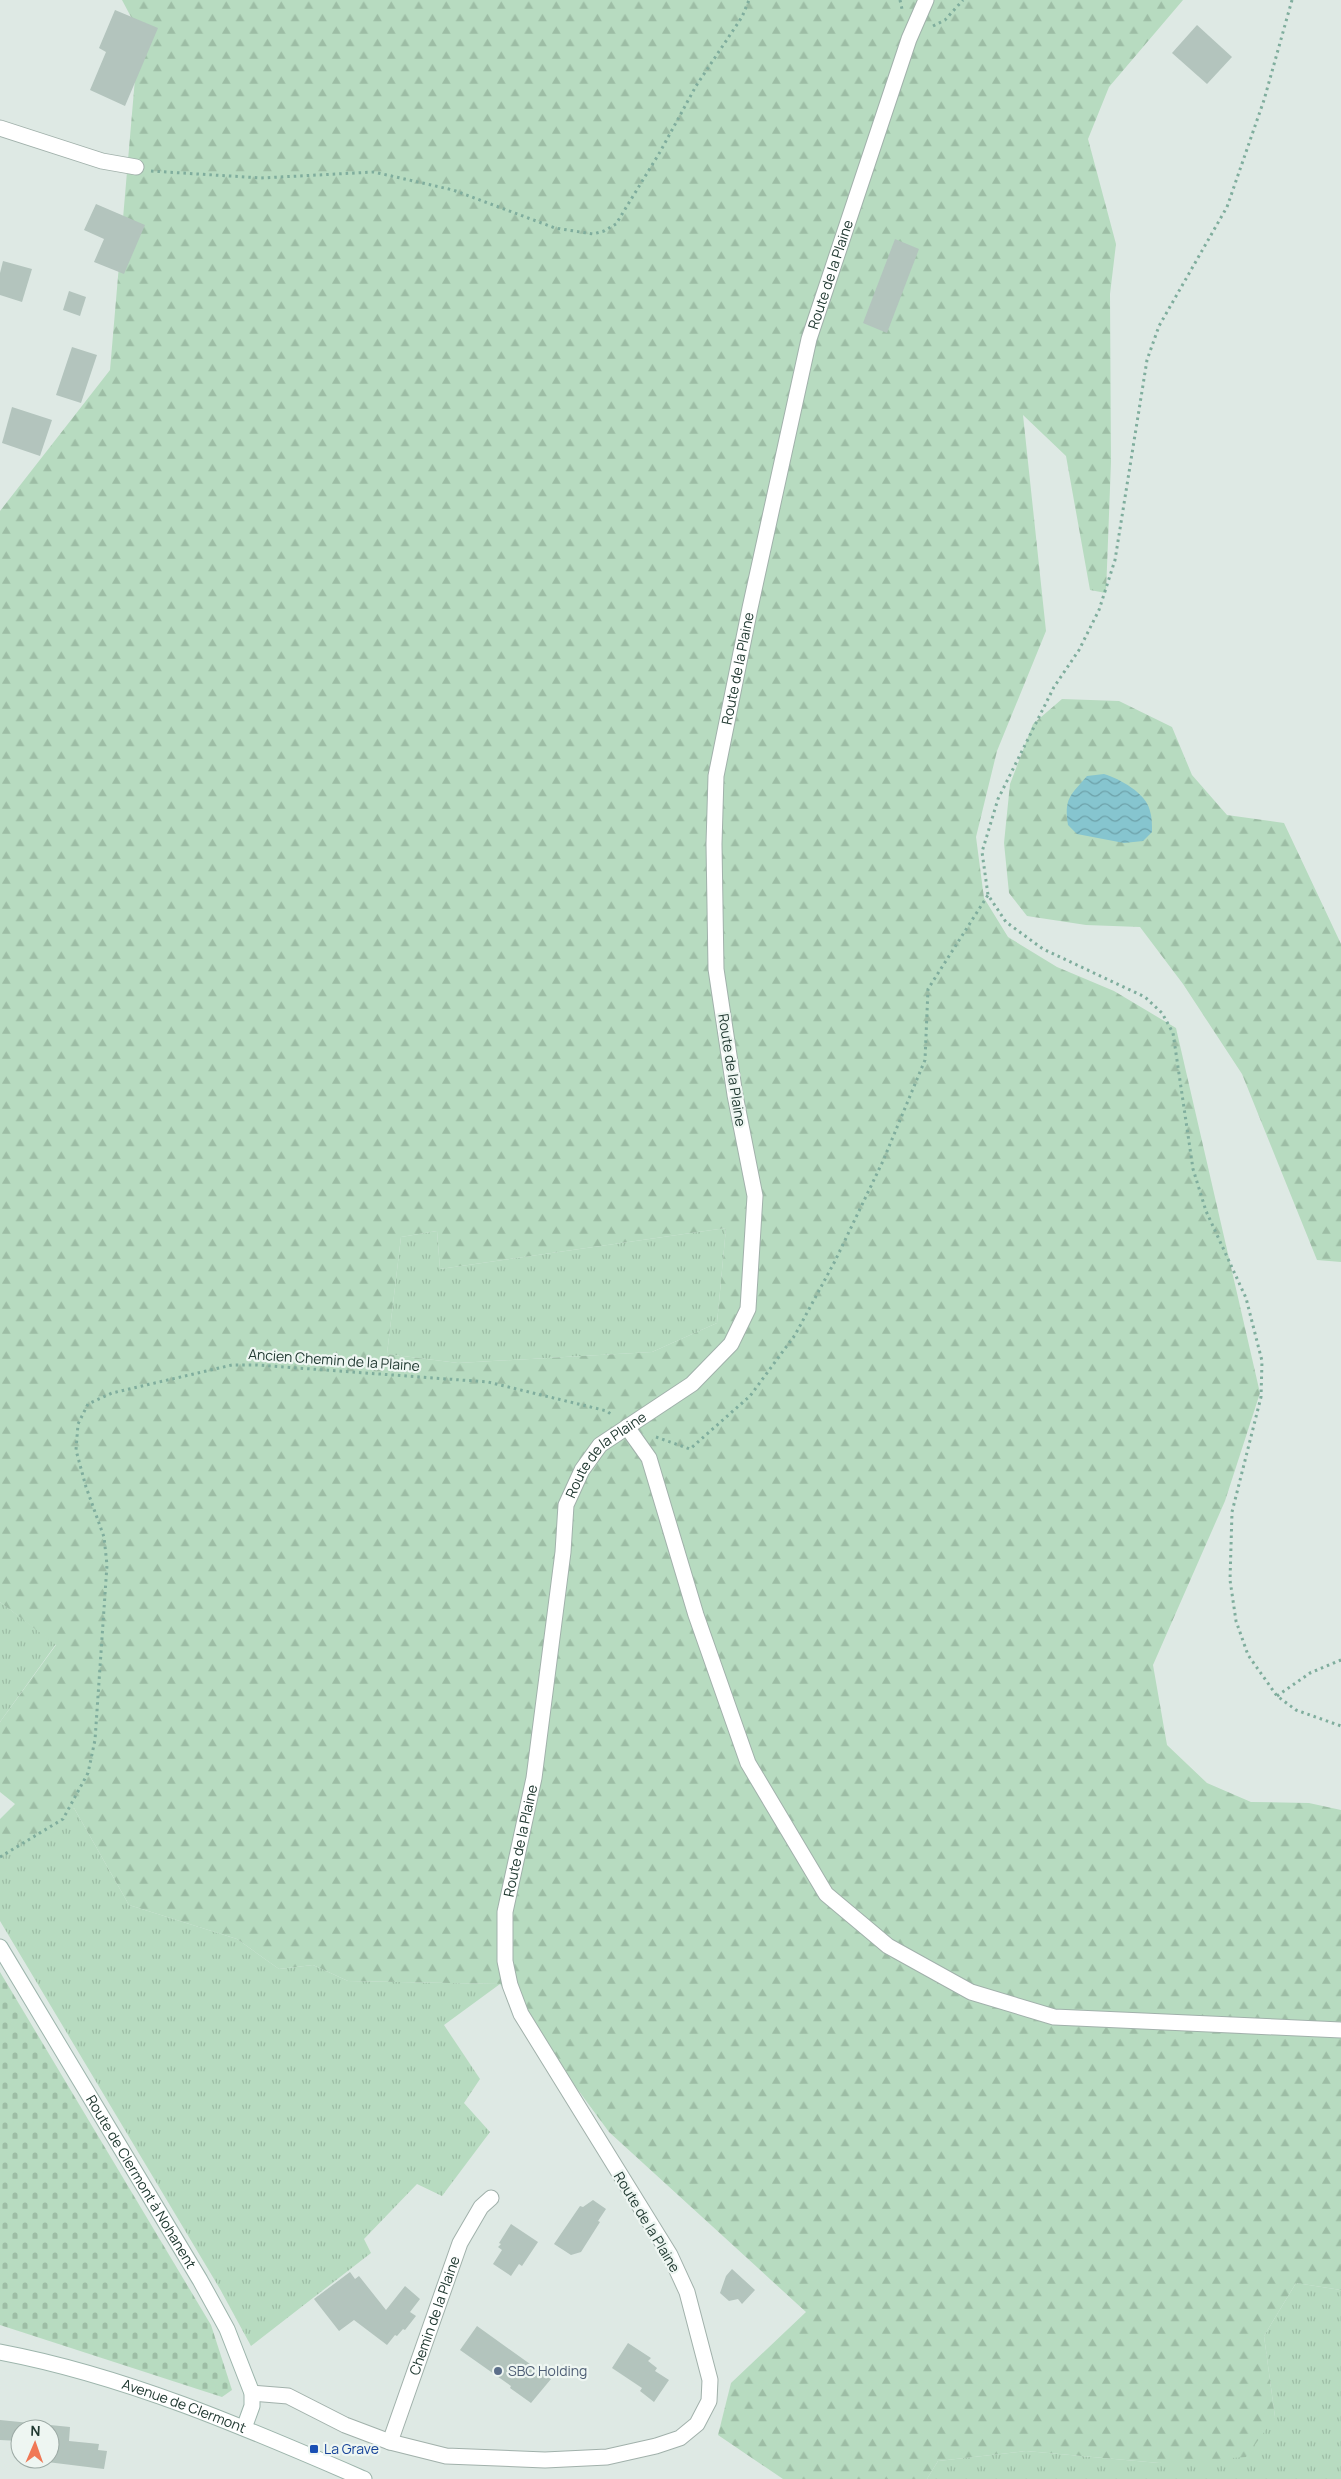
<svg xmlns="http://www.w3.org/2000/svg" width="1341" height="2479" viewBox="0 0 1341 2479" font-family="Manrope,sans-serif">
<defs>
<pattern id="grass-tufts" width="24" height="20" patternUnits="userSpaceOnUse" patternTransform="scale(1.25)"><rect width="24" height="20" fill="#b7dbc0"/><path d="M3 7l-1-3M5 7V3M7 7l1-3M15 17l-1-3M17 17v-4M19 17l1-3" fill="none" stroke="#9dbda5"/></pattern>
<pattern id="forest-firs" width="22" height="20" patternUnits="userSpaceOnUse" patternTransform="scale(1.25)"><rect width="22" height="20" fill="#b7dbc0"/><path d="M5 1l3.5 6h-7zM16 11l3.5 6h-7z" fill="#9dbda5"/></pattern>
<pattern id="cemetery-stones" width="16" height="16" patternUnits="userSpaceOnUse" patternTransform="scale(1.25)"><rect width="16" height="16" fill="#b7dbc0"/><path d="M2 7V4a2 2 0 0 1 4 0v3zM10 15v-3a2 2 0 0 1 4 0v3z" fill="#9dbda5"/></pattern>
<pattern id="water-waves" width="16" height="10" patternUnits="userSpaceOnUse" patternTransform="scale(1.25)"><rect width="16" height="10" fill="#86c5cf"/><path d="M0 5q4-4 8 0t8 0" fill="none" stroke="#6da1a9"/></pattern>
</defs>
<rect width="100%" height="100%" fill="#dee9e4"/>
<!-- grass -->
<g fill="url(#grass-tufts)">
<polygon points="726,1228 717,1323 652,1352 458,1363 387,1354 401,1237 437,1231 440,1269"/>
<polygon points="0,1602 56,1644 0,1722"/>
<polygon points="74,1808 129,1905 237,1939 279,1969 313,1965 348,1981 500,1984 444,2025 480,2079 464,2103 490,2132 442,2196 417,2184 364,2239 371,2253 251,2346 220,2289 0,1921 0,1851"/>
<polygon points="1296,2283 1341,2290 1341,2479 927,2479 938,2461 1026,2451 1159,2463 1275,2417 1264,2336"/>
</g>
<!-- forest -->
<g fill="url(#forest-firs)" fill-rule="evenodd">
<path d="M122 0H1183L1109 87 1088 139 1116 244 1110 294 1111 462 1106 593 1090 590 1066 456 1023 415 1046 631 997 751 976 837 984 898 1008 937 1057 967 1114 991 1176 1028 1260 1393 1225 1501 1153 1665 1167 1745 1207 1783 1251 1802 1309 1803 1341 1810V2290L1296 2283 1264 2336 1275 2417 1246 2457 1159 2463 1026 2451 938 2461 927 2479H783L718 2435 731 2383 806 2312 609 2132 500 1984 348 1981 313 1965 279 1969 237 1939 129 1905 74 1808 63 1819 0 1852V1819L15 1804 0 1792V1722L56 1645 0 1602V511L110 370 139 32ZM726 1228 717 1323 652 1352 458 1363 387 1354 401 1237 437 1231 440 1269Z"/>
<polygon points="1062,699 1119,701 1172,727 1192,775 1227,815 1284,823 1341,944 1341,1262 1317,1260 1242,1074 1183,984 1140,927 1086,925 1027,916 1009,893 1004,843 1010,784 1033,724"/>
</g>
<!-- cemetery -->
<polygon fill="url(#cemetery-stones)" points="0,1972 211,2325 232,2390 222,2397 0,2325"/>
<!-- water -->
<path fill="url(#water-waves)" d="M1104 774C1120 779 1146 793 1150 811 1152 817 1152 825 1152 832L1143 841 1124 843 1077 834 1068 825C1064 798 1070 796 1087 776Z"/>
<!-- building -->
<g fill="#b3c4bd">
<polygon points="115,10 158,28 125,106 90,90 106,52 99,48"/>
<polygon points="1197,25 1232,57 1207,84 1172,53"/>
<polygon points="96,204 145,225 124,274 94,262 104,239 84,230"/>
<polygon points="895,239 919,249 887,333 863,323"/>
<polygon points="3,261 32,269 22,302 0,295 0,273"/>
<polygon points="69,291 86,297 80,316 63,310"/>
<polygon points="72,347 97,355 81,403 56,395"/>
<polygon points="12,407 52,420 40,456 2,443"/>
<polygon points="593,2200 606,2209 598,2221 600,2222 581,2252 571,2255 554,2244 580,2206 583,2207"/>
<polygon points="511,2224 538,2242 522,2266 519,2264 511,2276 493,2264 502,2250 498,2247 501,2244 499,2243"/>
<polygon points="732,2269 755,2290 742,2304 738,2299 729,2301 720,2293 726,2276"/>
<polygon points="350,2272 355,2279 359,2276 386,2310 405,2286 420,2299 410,2312 416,2316 405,2330 403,2329 397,2336 395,2335 387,2345 354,2320 339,2331 314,2299"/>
<polygon points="477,2326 551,2379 531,2403 510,2388 511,2386 460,2350"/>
<polygon points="628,2343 651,2358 648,2361 657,2368 655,2371 669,2380 654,2402 640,2391 642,2388 612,2368"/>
<polygon points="0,2420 70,2427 69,2441 99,2444 98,2450 107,2451 104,2469 31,2460 50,2459 50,2429 20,2429 20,2441 0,2440"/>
</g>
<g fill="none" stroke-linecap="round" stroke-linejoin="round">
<!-- street casing -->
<g stroke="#a1b1ab" stroke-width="17">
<g id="street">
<polyline points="0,128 102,161 136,167"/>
<polyline points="627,1427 649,1458 696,1615 748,1763 826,1894 888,1946 971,1992 1054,2017 1341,2030"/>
<path id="s1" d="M252 2393 288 2396 345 2425 390 2442 446 2456 545 2460 607 2457 656 2446 680 2438 697 2424 709 2401 710 2380 687 2292 670 2255 521 2014 510 1985 505 1961V1912L534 1778 563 1552 566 1505 582 1470 600 1445 692 1384 731 1344 748 1309 755 1196 735 1095 716 969 714 844 716 776 750 608 809 339 909 39 926 0"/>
<path id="s2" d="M390 2442 460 2243 481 2207 491 2198"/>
</g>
</g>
<!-- secondary casing -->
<g stroke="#9db5ac" stroke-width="17">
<g id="secondary">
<path id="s3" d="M0 1947 200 2280 227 2329 252 2393V2406L244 2428"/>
<path id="s4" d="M0 2352C127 2376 246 2428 364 2479"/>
</g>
</g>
<!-- path -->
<g stroke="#7fad9d" stroke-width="3" stroke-dasharray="2.5 4" stroke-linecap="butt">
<polyline points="900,0 902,9"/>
<polyline points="1292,0 1264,100 1227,207 1159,326 1147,360 1115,560 1099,610 1079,650 1054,687 998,799 982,852 988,895 1006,922 1043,949 1145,997 1162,1013 1173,1033 1193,1169 1206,1211 1246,1298 1262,1361 1261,1397 1232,1512 1230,1580 1236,1621 1248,1655 1277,1696 1296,1710 1341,1726"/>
<polyline points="933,26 945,20 963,0"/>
<polyline points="151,171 261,178 374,172 453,190 555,228 593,234 604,231 616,224 660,152 696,86 742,17 749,0"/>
<polyline points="656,1437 690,1449 750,1396 795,1335 835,1261 883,1161 925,1060 928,989 988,895"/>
<polyline points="1277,1696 1310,1673 1341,1660"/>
<polyline points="0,1857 63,1819 88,1773 95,1740 107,1565 104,1537 86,1487 76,1450 78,1424 88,1404 112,1393 232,1365 257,1365 488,1382 607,1411 613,1416"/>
</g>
<!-- street -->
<use href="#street" stroke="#fff" stroke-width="15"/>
<!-- secondary -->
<use href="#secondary" stroke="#fff" stroke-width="15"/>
</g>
<!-- markers -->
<circle fill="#5c6f8a" stroke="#eef6f2" stroke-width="2" cx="498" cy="2371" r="5"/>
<rect fill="#1a4fb4" stroke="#eef6f2" stroke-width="2" x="309" y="2444" width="10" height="10" rx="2.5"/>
<g text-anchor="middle" stroke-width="4.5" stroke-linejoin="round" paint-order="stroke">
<!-- street labels -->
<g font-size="14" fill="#203931" stroke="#eef6f2">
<text dy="5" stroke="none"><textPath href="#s1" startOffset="2769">Route de la Plaine</textPath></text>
<text dy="5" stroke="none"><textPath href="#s1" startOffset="2364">Route de la Plaine</textPath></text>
<text transform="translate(732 1070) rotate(81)" y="5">Route de la Plaine</text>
<text transform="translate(334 1360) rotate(4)" y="5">Ancien Chemin de la Plaine</text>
<text dy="5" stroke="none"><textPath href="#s1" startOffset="1509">Route de la Plaine</textPath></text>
<text dy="5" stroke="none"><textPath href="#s1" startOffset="1104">Route de la Plaine</textPath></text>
<text dy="5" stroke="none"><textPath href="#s3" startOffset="274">Route de Clermont à Nohanent</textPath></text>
<text transform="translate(647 2222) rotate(59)" y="5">Route de la Plaine</text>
<text dy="5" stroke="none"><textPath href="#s2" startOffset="134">Chemin de la Plaine</textPath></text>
<text dy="5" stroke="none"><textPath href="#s4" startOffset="192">Avenue de Clermont</textPath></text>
</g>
<!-- service labels -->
<g font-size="14" fill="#4e5e75" stroke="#eef6f2" text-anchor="start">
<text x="508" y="2376">SBC Holding</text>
</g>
<!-- transit labels -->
<g font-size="14" fill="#164399" stroke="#eef6f2" text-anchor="start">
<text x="324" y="2454">La Grave</text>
</g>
</g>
<!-- north arrow -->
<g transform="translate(35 2444) rotate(2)"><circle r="24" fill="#eef6f2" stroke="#9caaa5"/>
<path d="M0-4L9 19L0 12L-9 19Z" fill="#f07856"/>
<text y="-8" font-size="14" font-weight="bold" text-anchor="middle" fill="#203931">N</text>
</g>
</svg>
